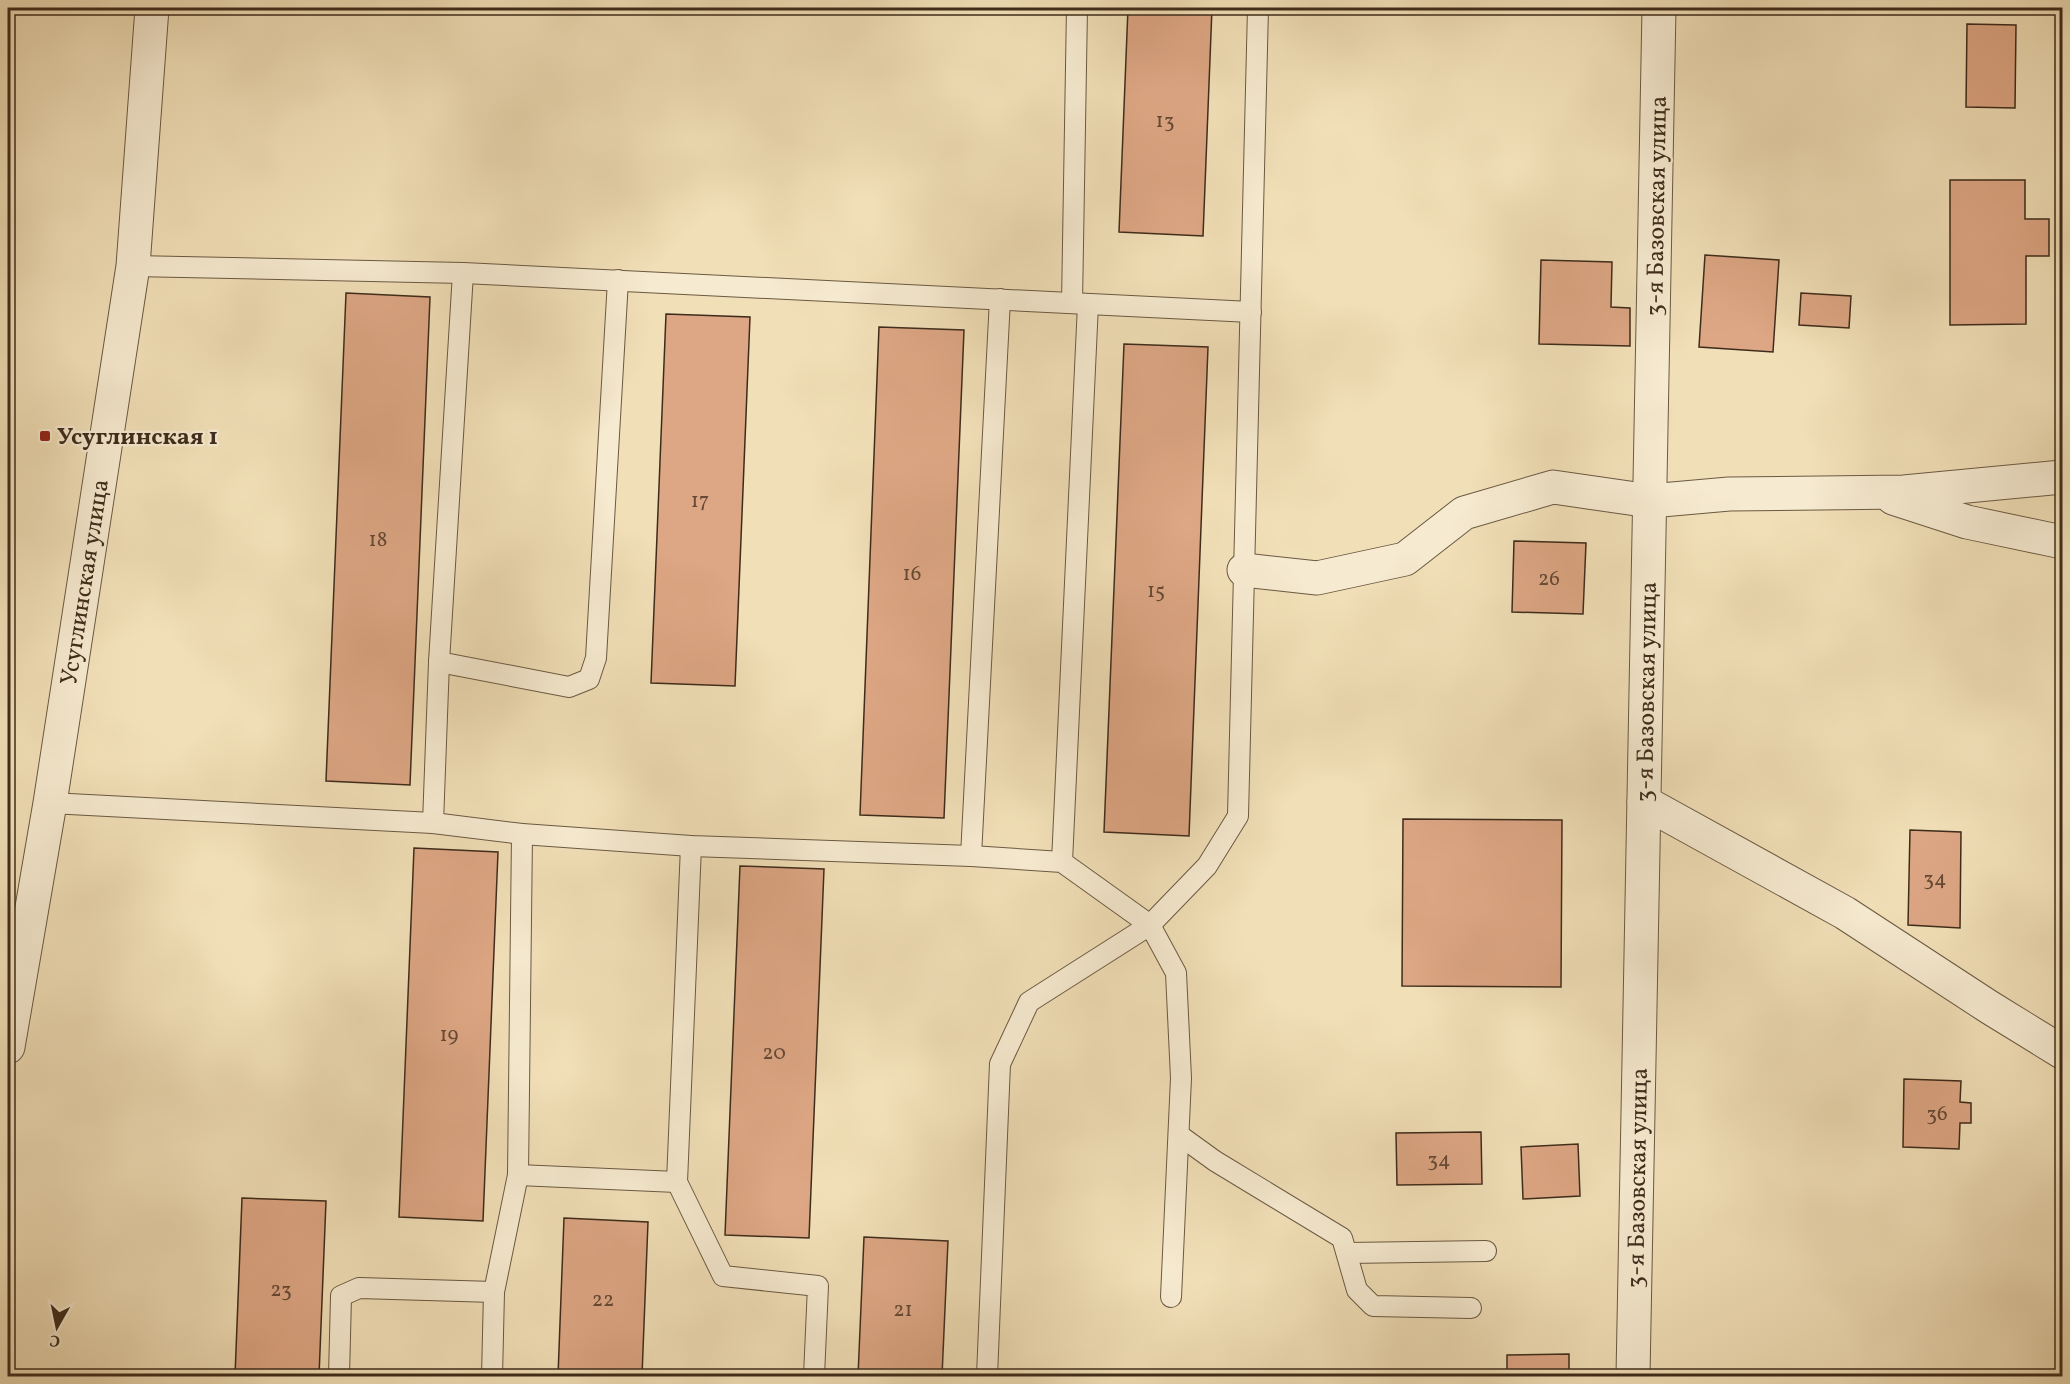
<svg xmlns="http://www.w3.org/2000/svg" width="2070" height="1384" viewBox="0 0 2070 1384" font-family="Vollkorn,serif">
<rect width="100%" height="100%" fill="#f1dfb7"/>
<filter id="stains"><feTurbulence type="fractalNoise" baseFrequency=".00333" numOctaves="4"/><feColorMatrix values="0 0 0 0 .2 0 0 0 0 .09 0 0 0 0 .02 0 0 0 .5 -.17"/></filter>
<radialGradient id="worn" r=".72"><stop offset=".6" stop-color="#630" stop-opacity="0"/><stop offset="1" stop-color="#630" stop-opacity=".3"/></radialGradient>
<!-- building -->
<g fill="#dda684" stroke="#3e2c1b" stroke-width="1.5">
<polygon points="1128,8 1212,8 1203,236 1119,232"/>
<polygon points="1967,24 2016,25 2015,108 1966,107"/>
<polygon points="1950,180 2025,180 2025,219 2049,219 2049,256 2026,256 2026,324 1950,325"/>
<polygon points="1705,255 1779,260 1773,352 1699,347"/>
<polygon points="1541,260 1612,262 1611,307 1630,308 1630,346 1539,344"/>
<polygon points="346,293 430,297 410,785 326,781"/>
<polygon points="1801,293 1851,296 1849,328 1799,325"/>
<polygon points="666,314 750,317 735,686 651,683"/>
<polygon points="879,327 964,330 944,818 860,815"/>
<polygon points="1124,344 1208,347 1189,836 1104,832"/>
<polygon points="1514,541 1586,543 1583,614 1512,612"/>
<polygon points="1403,819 1562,820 1561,987 1402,986"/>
<polygon points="1910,830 1961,832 1960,928 1908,925"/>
<polygon points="414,848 498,852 483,1221 399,1217"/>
<polygon points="740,866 824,869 809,1238 725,1235"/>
<polygon points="1904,1079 1961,1081 1960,1102 1971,1103 1971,1123 1960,1123 1959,1149 1903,1147"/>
<polygon points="1481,1132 1482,1184 1397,1185 1396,1133"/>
<polygon points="1578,1144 1580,1196 1523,1199 1521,1147"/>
<polygon points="242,1198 326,1201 319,1376 235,1376"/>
<polygon points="564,1218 648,1222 642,1376 558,1376"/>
<polygon points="864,1237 948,1241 942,1376 858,1376"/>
<polygon points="1569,1354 1569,1376 1507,1376 1507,1355"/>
</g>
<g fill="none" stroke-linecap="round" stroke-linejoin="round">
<!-- service casing -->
<g stroke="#6b5942" stroke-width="22">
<g id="service">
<polyline points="133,266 463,273 1251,312"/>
<polyline points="1072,303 1077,8"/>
<polyline points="439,662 569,687 589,679 596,658 618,280"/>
<polyline points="50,803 433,823 522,834 691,846 971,856 1062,862 1150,925 1176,973 1181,1078 1171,1297"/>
<polyline points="433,823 439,662 463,273"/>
<polyline points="691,846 677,1182 723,1276 818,1286 814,1376"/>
<polyline points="971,856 1000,299"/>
<polyline points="1062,862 1088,304"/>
<polyline points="1179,1135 1215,1161 1342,1238 1357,1290 1373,1306 1471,1308"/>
<polyline points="518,1175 677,1182"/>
<polyline points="1347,1253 1486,1251"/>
<polyline points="339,1376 341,1296 359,1288 494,1292"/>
<polyline points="492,1376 494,1292 518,1175 522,834"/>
<polyline points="987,1376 1000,1064 1029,1002 1150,925 1207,866 1238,816 1258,8"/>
</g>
</g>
<!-- minor casing -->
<g stroke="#6b5942" stroke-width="35">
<g id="minor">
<polyline points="1893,498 1967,522 2062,542"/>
<polyline points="1244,570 1317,578 1405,559 1464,513 1553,487 1650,501 1729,494 1904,492 2062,477"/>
<polyline points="1644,802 1845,913 1989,1007 2062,1052"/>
<polyline points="8,1047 50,803 133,266 152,8"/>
<polyline points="1633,1376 1659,8"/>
</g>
</g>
<!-- service -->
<use href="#service" stroke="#f6ead0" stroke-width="20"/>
<!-- minor -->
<use href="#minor" stroke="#f6ead0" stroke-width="33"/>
</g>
<!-- markers -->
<rect fill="#8f2418" stroke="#f6ead0" stroke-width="2" x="39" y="430" width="12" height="12" rx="3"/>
<g text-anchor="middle" stroke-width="4.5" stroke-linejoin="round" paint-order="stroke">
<!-- number labels -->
<g font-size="21" fill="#664a35">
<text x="1165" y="127">13</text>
<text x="700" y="507">17</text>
<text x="378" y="546">18</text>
<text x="912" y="580">16</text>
<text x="1549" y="585">26</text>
<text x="1156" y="597">15</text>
<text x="1935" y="885">34</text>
<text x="449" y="1041">19</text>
<text x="774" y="1059">20</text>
<text x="1937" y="1120">36</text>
<text x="1439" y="1166">34</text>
<text x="281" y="1296">23</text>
<text x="603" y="1306">22</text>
<text x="903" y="1316">21</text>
</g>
<!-- street labels -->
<g font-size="24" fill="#3e2c1b" stroke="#f6ead0">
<text transform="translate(1656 206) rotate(-89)" y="8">3-я Базовская улица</text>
<text transform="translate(84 582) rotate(-81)" y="8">Усуглинская улица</text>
<text transform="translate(1646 692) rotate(-89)" y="8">3-я Базовская улица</text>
<text transform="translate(1637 1178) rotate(-89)" y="8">3-я Базовская улица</text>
</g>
<!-- poi labels -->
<g font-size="24" font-weight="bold" fill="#3e2c1b" stroke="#f6ead0" text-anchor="start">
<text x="57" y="444">Усуглинская 1</text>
</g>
</g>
<!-- margin -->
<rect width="2070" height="1384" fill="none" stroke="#f1dfb7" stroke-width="30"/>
<rect x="9" y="9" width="2052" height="1366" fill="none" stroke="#3e2c1b" stroke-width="3"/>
<rect x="15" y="15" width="2040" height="1354" fill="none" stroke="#3e2c1b" stroke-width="1.5"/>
<!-- north arrow -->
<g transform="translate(57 1327) rotate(189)" stroke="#f6ead0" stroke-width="4.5" paint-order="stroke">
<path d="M0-4.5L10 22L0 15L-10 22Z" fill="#3e2c1b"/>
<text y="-9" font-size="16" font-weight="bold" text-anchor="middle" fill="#3e2c1b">С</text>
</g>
<rect width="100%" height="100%" filter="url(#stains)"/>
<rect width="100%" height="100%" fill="url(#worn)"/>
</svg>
